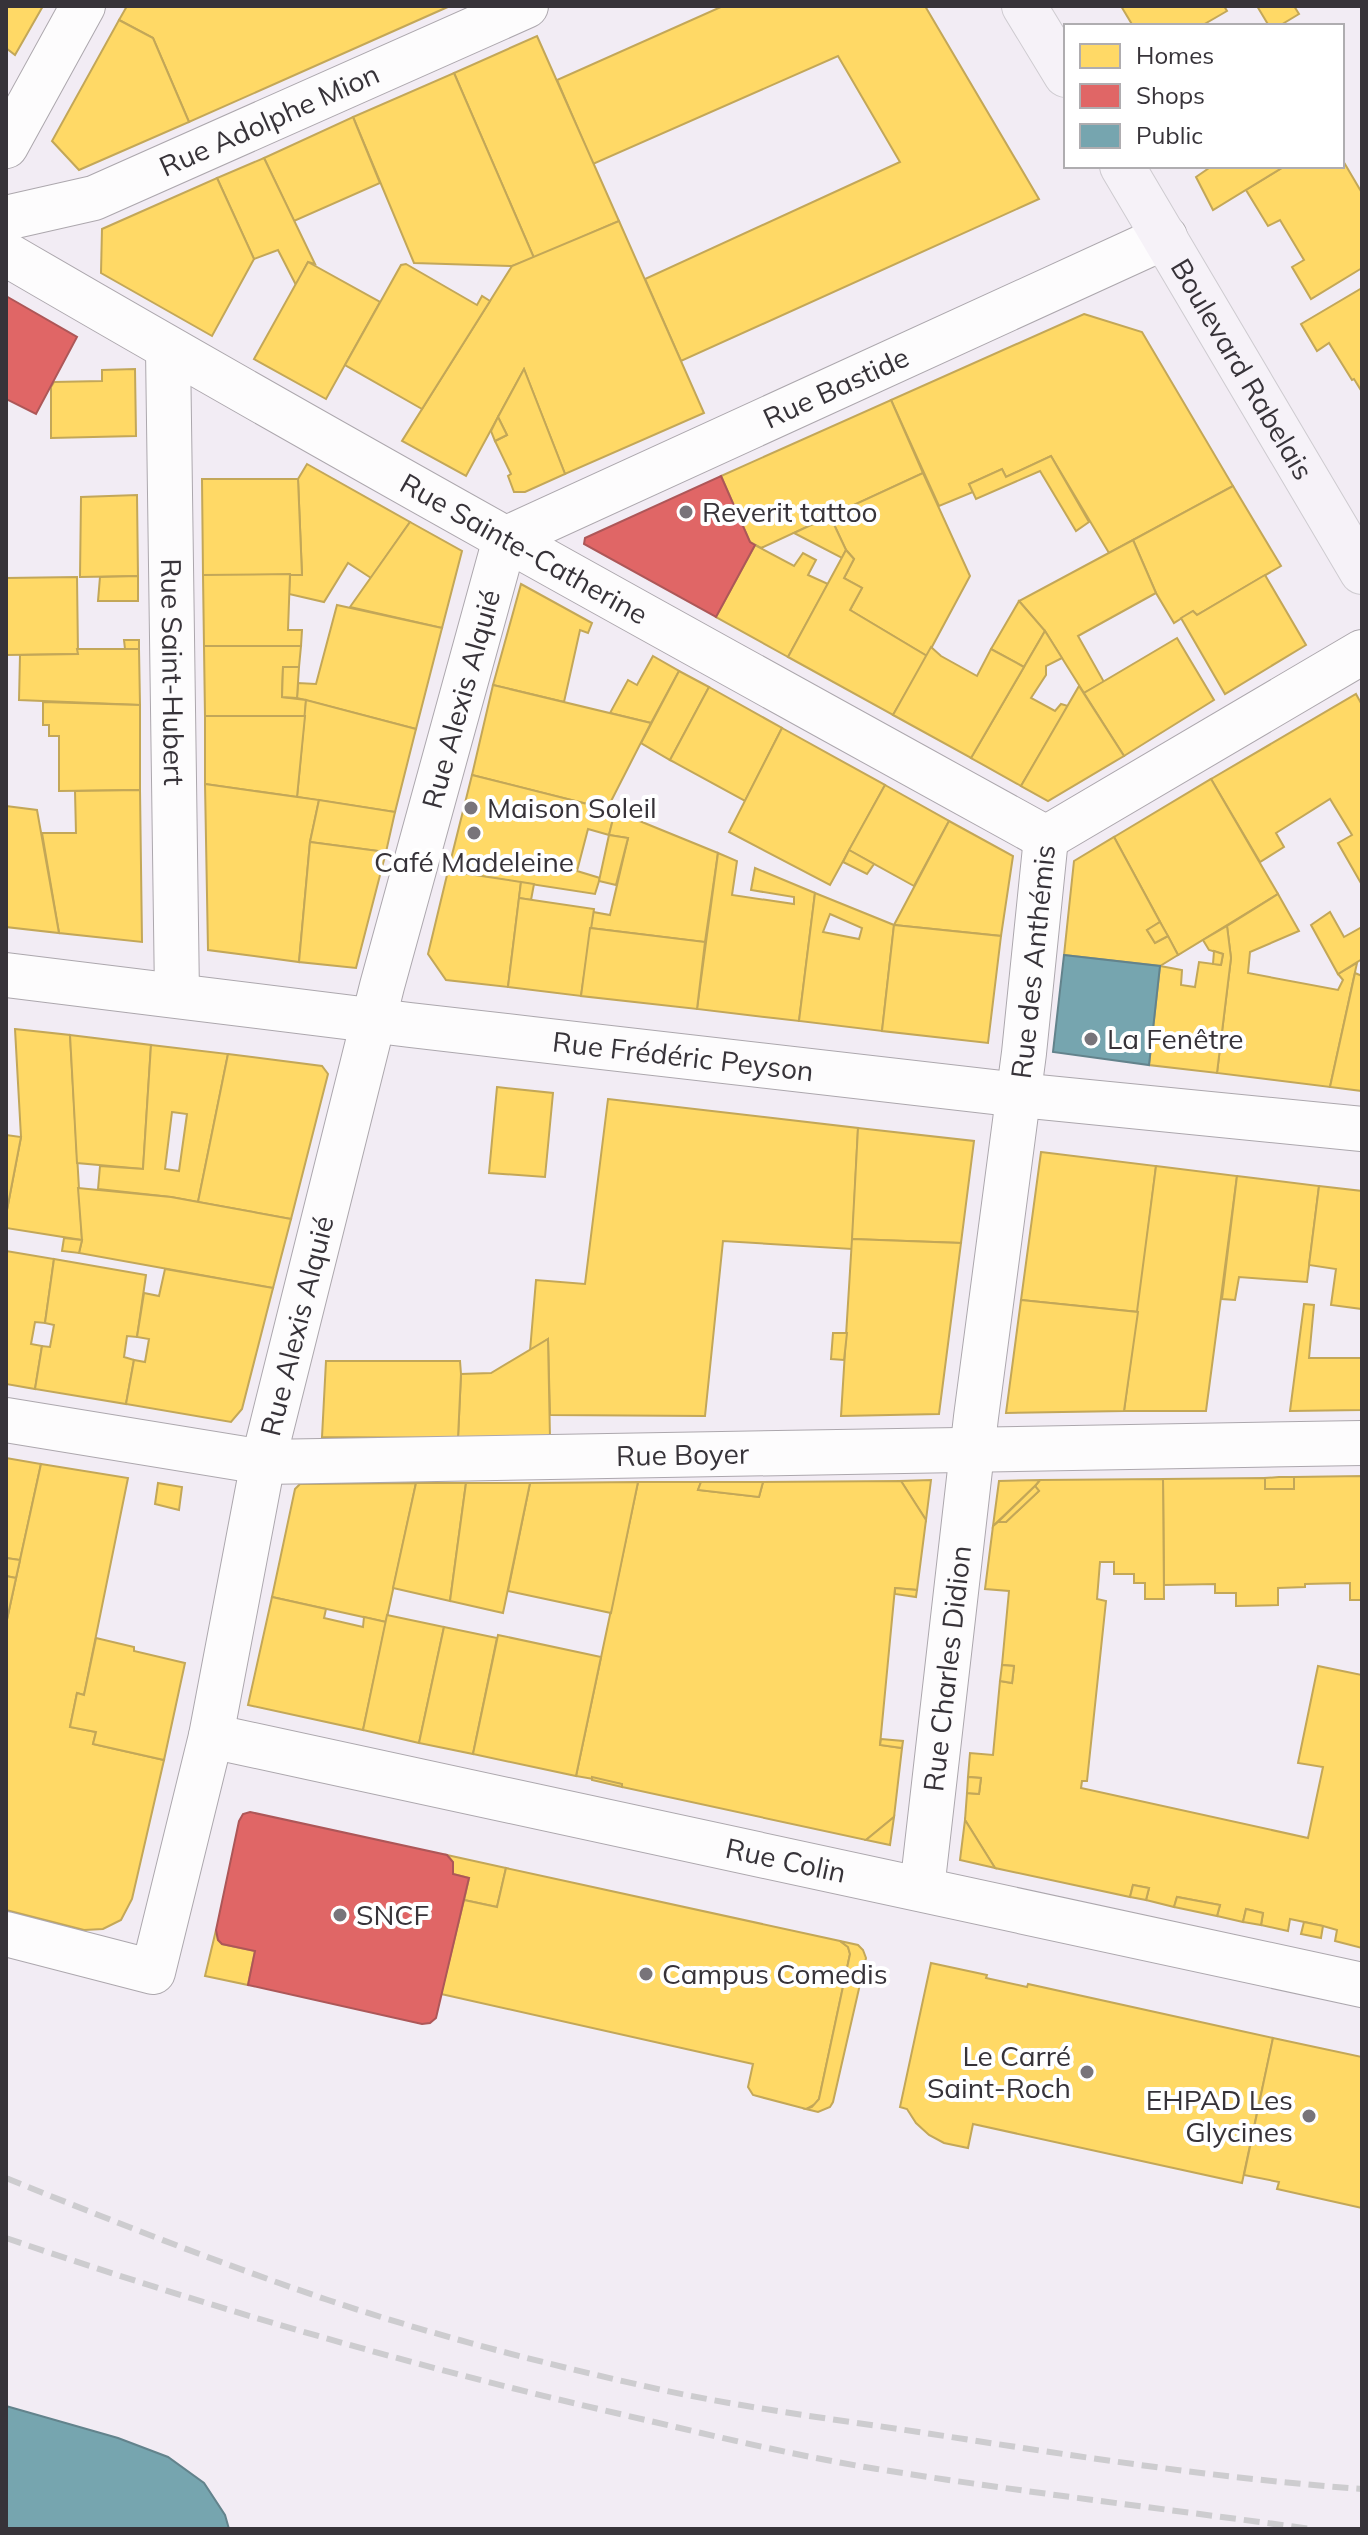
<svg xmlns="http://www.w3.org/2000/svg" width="1368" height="2535" viewBox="0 0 1368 2535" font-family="Mulish,sans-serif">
<rect width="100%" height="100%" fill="#f2ecf4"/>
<!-- homes -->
<g fill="#ffd966" stroke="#c3a758" stroke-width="2" fill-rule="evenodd">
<polygon points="6,6 43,6 15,55 6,48"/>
<polygon points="127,6 450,6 189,122 153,38 119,20"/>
<polygon points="723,6 925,6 1039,199 681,361 645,279 900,162 838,56 593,164 557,80"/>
<polygon points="1121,6 1224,6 1227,11 1201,26 1133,26"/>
<polygon points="1257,6 1294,6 1299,14 1279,26 1269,26"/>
<polygon points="119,20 153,38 189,122 79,170 52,141"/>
<polygon points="537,36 619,221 534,258 454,73"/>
<polygon points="454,73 534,258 512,266 414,263 353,117"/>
<polygon points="353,117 380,183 294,221 264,158"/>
<polygon points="264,158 315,264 308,262 296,285 278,250 254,259 217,178"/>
<polygon points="1342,159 1362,193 1362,268 1311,299 1292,267 1304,260 1280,220 1268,226 1246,190 1285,166 1342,166"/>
<polygon points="1212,166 1285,166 1213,210 1196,177"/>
<polygon points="217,178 254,259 212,336 101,273 102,229"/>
<polygon points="619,221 704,413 565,474 524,369 466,476 402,441 512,266"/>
<polygon points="308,262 380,302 326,399 254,359"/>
<polygon points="406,264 477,305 482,296 490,301 422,409 345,365 401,265"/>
<polygon points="1362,288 1362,392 1354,379 1352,380 1329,343 1317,351 1301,324"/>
<polygon points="1084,314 1142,332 1233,486 1109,553 1051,456 1006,477 1002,469 969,484 973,492 939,506 891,400"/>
<polygon points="135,369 136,436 51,438 51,387 54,382 102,381 102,370"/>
<polygon points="524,369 565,474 525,492 514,492 508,476 511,474 495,441 507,435 498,417"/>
<polygon points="891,400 923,473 761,548 750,542 721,476"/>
<polygon points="498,417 507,435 495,441 491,431"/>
<polygon points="1051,456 1089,522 1076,531 1040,471 976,499 969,484 1002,469 1006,477"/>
<polygon points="307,464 410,522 371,578 348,563 324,602 289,594 290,574 302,575 298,479"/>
<polygon points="923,473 970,576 927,656 850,610 862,588 844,578 854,559 846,550 830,516"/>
<polygon points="202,479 298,479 302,575 203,575"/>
<polygon points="1233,486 1281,566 1197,615 1193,611 1174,623 1156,593 1133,540"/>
<polygon points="137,495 138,576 80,577 81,497"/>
<polygon points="830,516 846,550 842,558 794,533"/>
<polygon points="410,522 462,551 442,628 350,607"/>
<polygon points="1133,540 1156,593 1078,636 1104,682 1084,693 1045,631 1019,601"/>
<polygon points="755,545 794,566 803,553 816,560 808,575 828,584 788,657 716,617"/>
<polygon points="846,550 854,559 844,578 862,588 850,610 927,656 893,715 788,657"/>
<polygon points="290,574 288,630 302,630 301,646 204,646 203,575"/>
<polygon points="1265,575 1306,645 1225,694 1181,618 1193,611 1197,615"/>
<polygon points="138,576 138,601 98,601 100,577"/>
<polygon points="77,577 78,654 6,655 6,578"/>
<polygon points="521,584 592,623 588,633 580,630 564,702 493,685"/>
<polygon points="1019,601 1045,631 1024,667 991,649"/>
<polygon points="337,605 442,628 416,729 297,698 298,683 316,684"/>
<polygon points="1045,631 1062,658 1046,666 1046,675 1031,698 1055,711 1061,704 1068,706 1021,786 971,758"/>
<polygon points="1177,638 1214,700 1124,756 1084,693"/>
<polygon points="124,640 139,640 139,649 125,649"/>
<polygon points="204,646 301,646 299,667 283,667 282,697 306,700 305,716 205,716"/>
<polygon points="931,647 941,656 977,676 991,649 1024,667 971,758 893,715"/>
<polygon points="77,649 139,649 140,705 19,700 20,655 78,654"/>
<polygon points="653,656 679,671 651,723 610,713 628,680 637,685"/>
<polygon points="283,667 299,667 297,698 282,697"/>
<polygon points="679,671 709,687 670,760 641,743"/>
<polygon points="493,685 651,723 607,809 472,775"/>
<polygon points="1079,686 1124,756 1048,801 1021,786"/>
<polygon points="709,687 782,728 745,801 670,760"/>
<polygon points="1356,694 1362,705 1362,885 1338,843 1352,835 1330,799 1276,833 1284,847 1260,862 1211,779"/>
<polygon points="306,700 416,729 395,812 297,797"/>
<polygon points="43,702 140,705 140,790 59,791 59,736 49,736 49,725 43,725"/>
<polygon points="205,716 305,716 297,797 205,784"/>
<polygon points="782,728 885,785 830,885 729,832"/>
<polygon points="472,775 615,811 609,835 588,829 577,871 600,878 595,894 448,871"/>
<polygon points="1211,779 1278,894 1178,955 1114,837"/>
<polygon points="205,784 319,800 310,842 299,962 208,950"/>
<polygon points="885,785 949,821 914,886 849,850"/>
<polygon points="140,790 142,942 59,933 42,833 76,833 75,791"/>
<polygon points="319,800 395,812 386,852 310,842"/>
<polygon points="6,806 37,810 59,933 6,927"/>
<polygon points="615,811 718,853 705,942 590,928 593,912 610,915 628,838 609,835"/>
<polygon points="949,821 1013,856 1001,936 894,925"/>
<polygon points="609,835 628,838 616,885 599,881"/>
<polygon points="1114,837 1160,922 1147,930 1155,943 1168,936 1178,955 1160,966 1064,955 1074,861"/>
<polygon points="310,842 386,852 356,968 299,962"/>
<polygon points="849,850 874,864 867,874 843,862"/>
<polygon points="718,853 737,861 732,895 794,904 794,897 751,890 755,868 815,893 799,1021 697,1009"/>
<polygon points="448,871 521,882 508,987 446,980 428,954"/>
<polygon points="521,882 534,884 531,900 519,898"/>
<path d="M815 893 894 925 882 1031 799 1021ZM830 914 862 928 859 939 823 932Z"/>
<polygon points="1278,894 1299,931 1250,952 1248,973 1338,990 1343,980 1338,974 1357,963 1330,1087 1217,1073 1231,958 1227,926"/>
<polygon points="519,898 594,909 581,996 508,987"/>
<polygon points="1330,912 1344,937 1362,927 1362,959 1338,974 1311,925"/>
<polygon points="1160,922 1168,936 1155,943 1147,930"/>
<polygon points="894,925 1001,936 988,1043 882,1031"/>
<polygon points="1227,926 1231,958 1217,1073 1149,1065 1160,966 1182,970 1181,985 1195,987 1199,962 1221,965 1223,954 1209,950 1203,940"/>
<polygon points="590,928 705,942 697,1009 581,996"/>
<polygon points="1214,951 1223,954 1221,965 1213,964"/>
<polygon points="1355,973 1362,976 1362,1091 1330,1087"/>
<polygon points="15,1029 70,1035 82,1240 6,1228 6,1215 21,1137"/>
<polygon points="70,1035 151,1045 143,1169 77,1163"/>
<path d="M151 1045 228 1054 198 1202 171 1197 98 1189 100 1166 143 1169ZM172 1112 187 1114 179 1171 165 1169Z"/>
<polygon points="228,1054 322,1066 328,1074 291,1219 198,1202"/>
<polygon points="497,1087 553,1093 545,1177 489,1173"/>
<polygon points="608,1099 858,1128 852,1249 723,1241 705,1416 550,1415 548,1339 530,1351 536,1280 585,1284"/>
<polygon points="858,1128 974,1141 961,1243 852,1239"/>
<polygon points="6,1135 21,1137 6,1215"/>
<polygon points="1041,1152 1156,1166 1138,1312 1021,1300"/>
<polygon points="1156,1166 1237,1176 1206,1411 1124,1411"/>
<polygon points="1237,1176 1319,1186 1307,1282 1239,1277 1235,1300 1222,1299"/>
<polygon points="1319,1186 1362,1191 1362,1309 1331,1305 1336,1269 1309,1265"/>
<polygon points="78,1188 171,1197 291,1219 273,1288 79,1253 82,1240"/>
<polygon points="64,1238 82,1240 79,1253 62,1251"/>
<polygon points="852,1239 961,1243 939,1414 841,1416"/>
<polygon points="6,1251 54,1259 45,1323 35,1322 31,1344 42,1346 35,1389 6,1384"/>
<polygon points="54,1259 146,1275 137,1337 127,1336 124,1357 134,1360 126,1404 35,1389 42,1346 50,1347 54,1325 45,1323"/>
<polygon points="165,1269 273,1288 242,1409 231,1422 126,1404 134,1360 145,1362 149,1339 137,1337 144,1293 159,1296"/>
<polygon points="1021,1300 1138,1312 1124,1411 1006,1413"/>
<polygon points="1304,1304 1314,1305 1309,1358 1362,1358 1362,1410 1290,1411"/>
<polygon points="833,1333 847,1333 844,1360 831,1359"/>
<polygon points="548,1339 550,1438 458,1438 461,1374 491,1373"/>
<polygon points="326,1361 460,1361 461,1374 458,1438 322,1437"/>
<polygon points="6,1458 41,1464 20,1560 6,1558"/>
<polygon points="41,1464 128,1478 84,1695 77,1693 70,1727 96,1732 93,1744 164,1760 132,1899 121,1920 103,1929 84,1930 6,1910 6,1624"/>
<polygon points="1362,1476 1362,1600 1350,1600 1350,1583 1305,1584 1305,1587 1278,1588 1278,1605 1236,1606 1236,1593 1215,1593 1215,1584 1164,1585 1163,1479 1265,1478 1265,1489 1294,1489 1294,1477"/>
<polygon points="1279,1477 1294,1477 1294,1489 1265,1489 1265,1478"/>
<polygon points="1163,1479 1164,1599 1145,1599 1145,1583 1134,1583 1134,1574 1114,1574 1114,1562 1100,1562 1097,1599 1106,1601 1087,1781 1082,1781 1081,1788 1308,1838 1323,1767 1298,1763 1318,1666 1362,1675 1362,1948 1335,1941 1337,1930 1323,1926 1290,1919 1288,1931 1261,1925 1263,1913 1246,1909 1243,1922 1217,1916 1220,1905 1177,1897 1174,1907 1146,1900 1149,1888 1133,1885 1130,1897 995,1868 965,1820 967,1793 979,1794 981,1778 968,1777 970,1753 993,1755 1000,1681 1012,1683 1014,1666 1002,1665 1009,1591 985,1589 993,1526 998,1522 1006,1522 1039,1491 1035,1486 1040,1480"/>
<polygon points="931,1480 926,1520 901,1481"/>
<polygon points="1040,1480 1035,1486 993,1526 999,1481"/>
<polygon points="901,1481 926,1520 917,1590 895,1588 880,1745 902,1748 894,1817 866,1840 622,1787 622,1784 576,1776 638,1482 701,1482 698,1490 759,1497 763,1482"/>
<polygon points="638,1482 611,1613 508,1591 530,1483"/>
<polygon points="701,1482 763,1482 759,1497 698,1490"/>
<polygon points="158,1483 182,1487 179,1510 155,1504"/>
<polygon points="416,1483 386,1622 272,1597 295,1489 300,1484"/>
<polygon points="416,1483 466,1483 450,1601 393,1588"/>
<polygon points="466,1483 530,1483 503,1613 450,1601"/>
<polygon points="1035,1486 1039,1491 1006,1522 998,1522"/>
<polygon points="6,1558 20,1560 16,1578 6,1576"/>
<polygon points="6,1576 16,1578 6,1624"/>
<polygon points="895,1588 917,1590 916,1597 895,1594"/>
<polygon points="272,1597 326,1609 324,1618 363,1627 364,1617 386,1622 363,1730 248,1705"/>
<polygon points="387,1615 444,1627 419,1743 363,1730"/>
<polygon points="444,1627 497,1638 473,1754 419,1743"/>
<polygon points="498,1635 601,1657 576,1776 473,1754"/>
<polygon points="96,1638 134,1647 134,1651 185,1663 164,1760 93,1744 96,1732 70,1727 77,1693 84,1695"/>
<polygon points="1002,1665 1014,1666 1012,1683 1000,1681"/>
<polygon points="881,1739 903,1741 902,1748 880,1745"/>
<polygon points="592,1777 622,1784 622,1787 592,1780"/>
<polygon points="968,1777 981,1778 979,1794 967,1793"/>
<polygon points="894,1817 890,1845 866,1840"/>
<polygon points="965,1820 995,1868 960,1860"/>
<polygon points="447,1855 506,1868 497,1907 464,1900 469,1878 453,1874 453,1862"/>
<polygon points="506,1868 840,1941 848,1947 850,1954 819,2099 815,2104 806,2109 753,2095 748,2087 753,2064 441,1994 464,1900 497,1907"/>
<polygon points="1133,1885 1149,1888 1146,1900 1130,1897"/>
<polygon points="1177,1897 1220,1905 1217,1916 1174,1907"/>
<polygon points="1246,1909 1263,1913 1261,1925 1243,1922"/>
<polygon points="1304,1922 1323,1926 1321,1938 1301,1934"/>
<polygon points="216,1930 218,1940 222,1944 255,1951 248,1985 205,1976"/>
<polygon points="840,1941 858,1945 863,1950 866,1958 833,2102 830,2107 818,2112 806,2109 812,2107 819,2099 850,1954 848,1947"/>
<polygon points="931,1963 987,1975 986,1978 1027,1987 1028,1984 1273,2038 1242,2183 973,2124 968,2148 944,2143 929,2135 916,2123 907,2109 900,2107"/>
<polygon points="1273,2038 1362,2057 1362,2208 1277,2189 1279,2182 1244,2175"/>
</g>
<!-- shops -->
<g fill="#e06666" stroke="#ad5758" stroke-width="2">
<polygon points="6,296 77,337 36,414 6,399"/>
<polygon points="721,476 750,542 755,545 716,617 584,544 585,538"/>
<polygon points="250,1812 447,1855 453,1862 453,1874 469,1878 436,2018 430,2023 422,2024 248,1985 255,1951 222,1944 218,1940 216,1930 239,1821 243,1814"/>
</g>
<!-- public -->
<g fill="#76a5af" stroke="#63838c" stroke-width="2">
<polygon points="1064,955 1160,966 1149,1065 1053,1052"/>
<polygon points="6,2406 118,2438 168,2457 204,2483 225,2515 229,2529 6,2529"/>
</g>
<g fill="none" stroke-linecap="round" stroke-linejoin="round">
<!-- minor casing -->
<g stroke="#aca7ad" stroke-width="46">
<g id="minor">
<polyline points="6,146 83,6"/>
<path id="s1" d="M6 218 94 198 526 6"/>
<path id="s2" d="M6 254C349 454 698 646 1046 838"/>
<path id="s3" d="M168 350 177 995"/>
<polyline points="1046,838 1362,652"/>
<path id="s4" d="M6 975 410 1025 1019 1095 1362 1129"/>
<path id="s5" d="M6 1420 263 1462 1362 1443"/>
<path id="s6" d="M211 1736 1362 1985"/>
<path id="s7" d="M922 1889 976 1417 1024 1053 1046 838"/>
<path id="s8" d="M6 1934 153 1972 211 1736 263 1462 382 986 505 539 1165 237"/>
</g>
</g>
<!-- major casing -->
<g stroke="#cecbd0" stroke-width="46">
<g id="major">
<polyline points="1024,6 1066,75"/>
<path id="s9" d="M1122 166 1362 572"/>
</g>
</g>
<!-- minor -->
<use href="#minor" stroke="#fdfcfd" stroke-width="44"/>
<!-- major -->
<use href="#major" stroke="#f6f2f8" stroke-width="44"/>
<!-- rail -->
<g stroke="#cdcccf" stroke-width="6" stroke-dasharray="16 8" stroke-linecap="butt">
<path d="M6 2178C112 2221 219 2263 328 2300 439 2337 553 2366 667 2391 761 2411 857 2422 951 2437 1088 2458 1224 2479 1362 2489"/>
<path d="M6 2238C208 2307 412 2366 620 2414 706 2434 791 2455 877 2469 1021 2492 1167 2509 1311 2529"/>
</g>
</g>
<!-- markers -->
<g fill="#78747a" stroke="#fff" stroke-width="3">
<circle cx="686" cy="512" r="8"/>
<circle cx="471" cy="808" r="8"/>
<circle cx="474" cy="833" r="8"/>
<circle cx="1091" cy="1039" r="8"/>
<circle cx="340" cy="1915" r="8"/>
<circle cx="646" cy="1974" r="8"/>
<circle cx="1087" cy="2072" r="8"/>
<circle cx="1309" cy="2116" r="8"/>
</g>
<g text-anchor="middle" stroke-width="8" stroke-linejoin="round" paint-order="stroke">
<!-- street labels -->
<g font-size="28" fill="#373339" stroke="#fff">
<text dy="10" stroke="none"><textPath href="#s1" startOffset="282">Rue Adolphe Mion</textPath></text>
<text dy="10" stroke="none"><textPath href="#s9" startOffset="236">Boulevard Rabelais</textPath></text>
<text dy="10" stroke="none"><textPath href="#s8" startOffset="1992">Rue Bastide</textPath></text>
<text dy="10" stroke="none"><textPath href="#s2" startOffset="596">Rue Sainte-Catherine</textPath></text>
<text dy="10" stroke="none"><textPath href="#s3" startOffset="322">Rue Saint-Hubert</textPath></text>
<text dy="10" stroke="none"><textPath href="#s8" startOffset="1462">Rue Alexis Alquié</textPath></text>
<text dy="10" stroke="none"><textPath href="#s7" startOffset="934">Rue des Anthémis</textPath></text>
<text dy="10" stroke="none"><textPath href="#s4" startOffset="682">Rue Frédéric Peyson</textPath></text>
<text dy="10" stroke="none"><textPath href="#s8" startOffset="814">Rue Alexis Alquié</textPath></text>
<text dy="10" stroke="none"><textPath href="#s5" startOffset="680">Rue Boyer</textPath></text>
<text dy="10" stroke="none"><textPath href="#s7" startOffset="222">Rue Charles Didion</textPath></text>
<text dy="10" stroke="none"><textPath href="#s6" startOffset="588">Rue Colin</textPath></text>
</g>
<!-- poi labels -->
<g font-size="28" fill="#373339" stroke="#fff" text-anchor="start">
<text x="702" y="522">Reverit tattoo</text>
<text x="487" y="818">Maison Soleil</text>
<text x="474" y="872" text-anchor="middle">Café Madeleine</text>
<text x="1107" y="1049">La Fenêtre</text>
<text x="356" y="1925">SNCF</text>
<text x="662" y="1984">Campus Comedis</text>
<text x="1071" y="2066" text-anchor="end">Le Carré<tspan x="1071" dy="32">Saint-Roch</tspan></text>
<text x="1293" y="2110" text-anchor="end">EHPAD Les<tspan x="1293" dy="32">Glycines</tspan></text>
</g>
</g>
<!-- border -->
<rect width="1368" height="2535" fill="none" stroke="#373339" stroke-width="16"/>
<!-- legend -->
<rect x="1064" y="24" width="280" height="144" fill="#ffffff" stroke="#afadb0" stroke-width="2"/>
<rect x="1080" y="44" width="40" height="24" fill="#ffd966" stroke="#afadb0" stroke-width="2"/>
<text x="1136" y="64" font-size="24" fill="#373339">Homes</text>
<rect x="1080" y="84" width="40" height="24" fill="#e06666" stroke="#afadb0" stroke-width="2"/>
<text x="1136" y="104" font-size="24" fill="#373339">Shops</text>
<rect x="1080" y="124" width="40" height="24" fill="#76a5af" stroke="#afadb0" stroke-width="2"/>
<text x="1136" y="144" font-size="24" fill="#373339">Public</text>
</svg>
